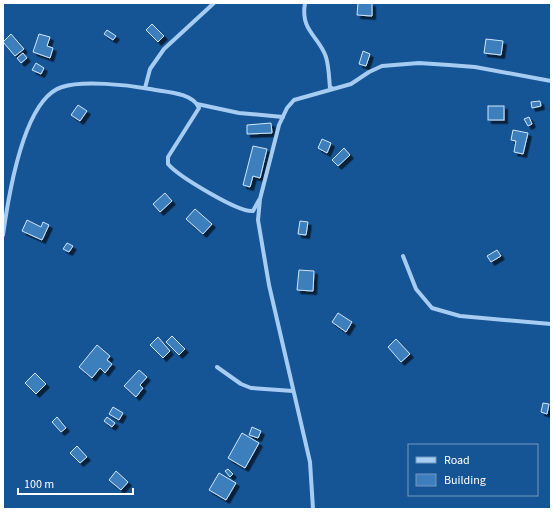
<svg xmlns="http://www.w3.org/2000/svg" width="554" height="512" viewBox="0 0 554 512" font-family="'Source Sans 3',sans-serif">
<defs>
<filter id="shadow"><feDropShadow dx="3.5" dy="3.5" stdDeviation="0" flood-color="#0009"/></filter>
</defs>
<rect width="100%" height="100%" fill="#155495"/>
<!-- building -->
<g fill="#3e7ebd" stroke="#cee5fc" filter="url(#shadow)">
<polygon points="358,3 372,3 372,16 357,15"/>
<polygon points="152,24 164,36 158,42 146,30"/>
<polygon points="107,30 116,36 113,40 104,34"/>
<polygon points="11,34 24,49 15,56 3,42"/>
<polygon points="39,34 50,37 47,46 53,48 50,58 33,52"/>
<polygon points="486,39 503,41 501,55 484,53"/>
<polygon points="363,51 370,54 366,66 359,64"/>
<polygon points="23,53 27,58 21,63 17,58"/>
<polygon points="36,63 44,68 41,74 32,70"/>
<polygon points="540,101 541,106 532,108 531,102"/>
<polygon points="78,105 87,111 80,121 71,115"/>
<rect x="488" y="106" width="16" height="14"/>
<polygon points="529,117 532,124 528,126 524,119"/>
<polygon points="271,123 272,133 247,134 247,125"/>
<polygon points="513,130 528,133 523,154 514,152 516,141 511,140"/>
<polygon points="322,139 331,143 327,153 318,148"/>
<polygon points="253,146 267,149 260,178 253,176 250,187 243,185"/>
<polygon points="344,148 350,155 338,166 332,160"/>
<polygon points="165,193 172,201 160,212 153,204"/>
<polygon points="195,209 212,224 203,234 186,219"/>
<polygon points="27,220 41,227 43,222 49,225 42,240 22,231"/>
<polygon points="300,221 308,222 306,235 298,234"/>
<polygon points="67,243 73,246 69,252 63,249"/>
<polygon points="497,250 501,256 491,262 487,256"/>
<polygon points="299,270 314,271 313,291 297,290"/>
<polygon points="338,313 352,322 346,332 332,322"/>
<polygon points="172,336 185,349 179,355 166,342"/>
<polygon points="158,337 170,351 163,358 150,345"/>
<polygon points="396,339 410,354 401,362 388,347"/>
<polygon points="97,345 110,356 107,360 112,364 105,373 100,368 92,378 79,367"/>
<polygon points="139,370 147,377 140,385 143,388 136,397 124,386"/>
<polygon points="35,373 46,384 36,394 25,383"/>
<polygon points="543,403 549,404 547,414 541,412"/>
<polygon points="113,407 123,413 119,420 109,414"/>
<polygon points="57,417 66,428 61,432 52,422"/>
<polygon points="107,417 115,423 112,427 104,421"/>
<polygon points="252,427 261,431 258,438 249,435"/>
<polygon points="242,433 259,443 245,468 228,458"/>
<polygon points="77,446 87,457 80,463 70,453"/>
<polygon points="228,469 233,474 230,477 225,471"/>
<polygon points="116,471 128,482 121,490 109,480"/>
<polygon points="219,473 236,483 226,500 209,490"/>
</g>
<g fill="none" stroke-linecap="round" stroke-linejoin="round">
<!-- minor -->
<g stroke="#a6ccf2" stroke-width="4">
<path d="M305 3C300 31 319 36 326 57 329 67 329 78 330 88H332"/>
<polyline points="145,88 150,69 164,49 214,3"/>
<polyline points="197,104 239,113 283,117"/>
<path d="M3 235C8 199 23 99 62 87 83 80 127 85 150 89 164 92 193 92 199 108L168 157V164C178 176 239 213 253 211L259 200"/>
<polyline points="403,256 416,289 432,308 460,316 551,324"/>
<polyline points="217,367 241,384 251,388 293,391"/>
<polyline points="313,509 310,462 269,285 258,220 260,199 279,125 287,108 294,100 351,84 369,72 382,66 419,63 449,65 475,67 551,81"/>
</g>
</g>
<!-- border -->
<rect width="554" height="512" fill="none" stroke="#ffffff" stroke-width="8"/>
<!-- legend -->
<rect x="408" y="444" width="130" height="52" fill="#155495" stroke="#7398bf"/>
<rect x="416" y="457" width="20" height="6" fill="#a6ccf2" stroke="#7398bf"/>
<text x="444" y="464" font-size="12" fill="#ffffff">Road</text>
<rect x="416" y="474" width="20" height="12" fill="#3e7ebd" stroke="#7398bf"/>
<text x="444" y="484" font-size="12" fill="#ffffff">Building</text>
<!-- scale -->
<path d="M18 488v6h115v-6" fill="none" stroke="#ffffff" stroke-width="2"/>
<text x="24" y="488" font-size="12" fill="#ffffff" stroke="#155495" stroke-width="3" paint-order="stroke">100 m</text>
</svg>
